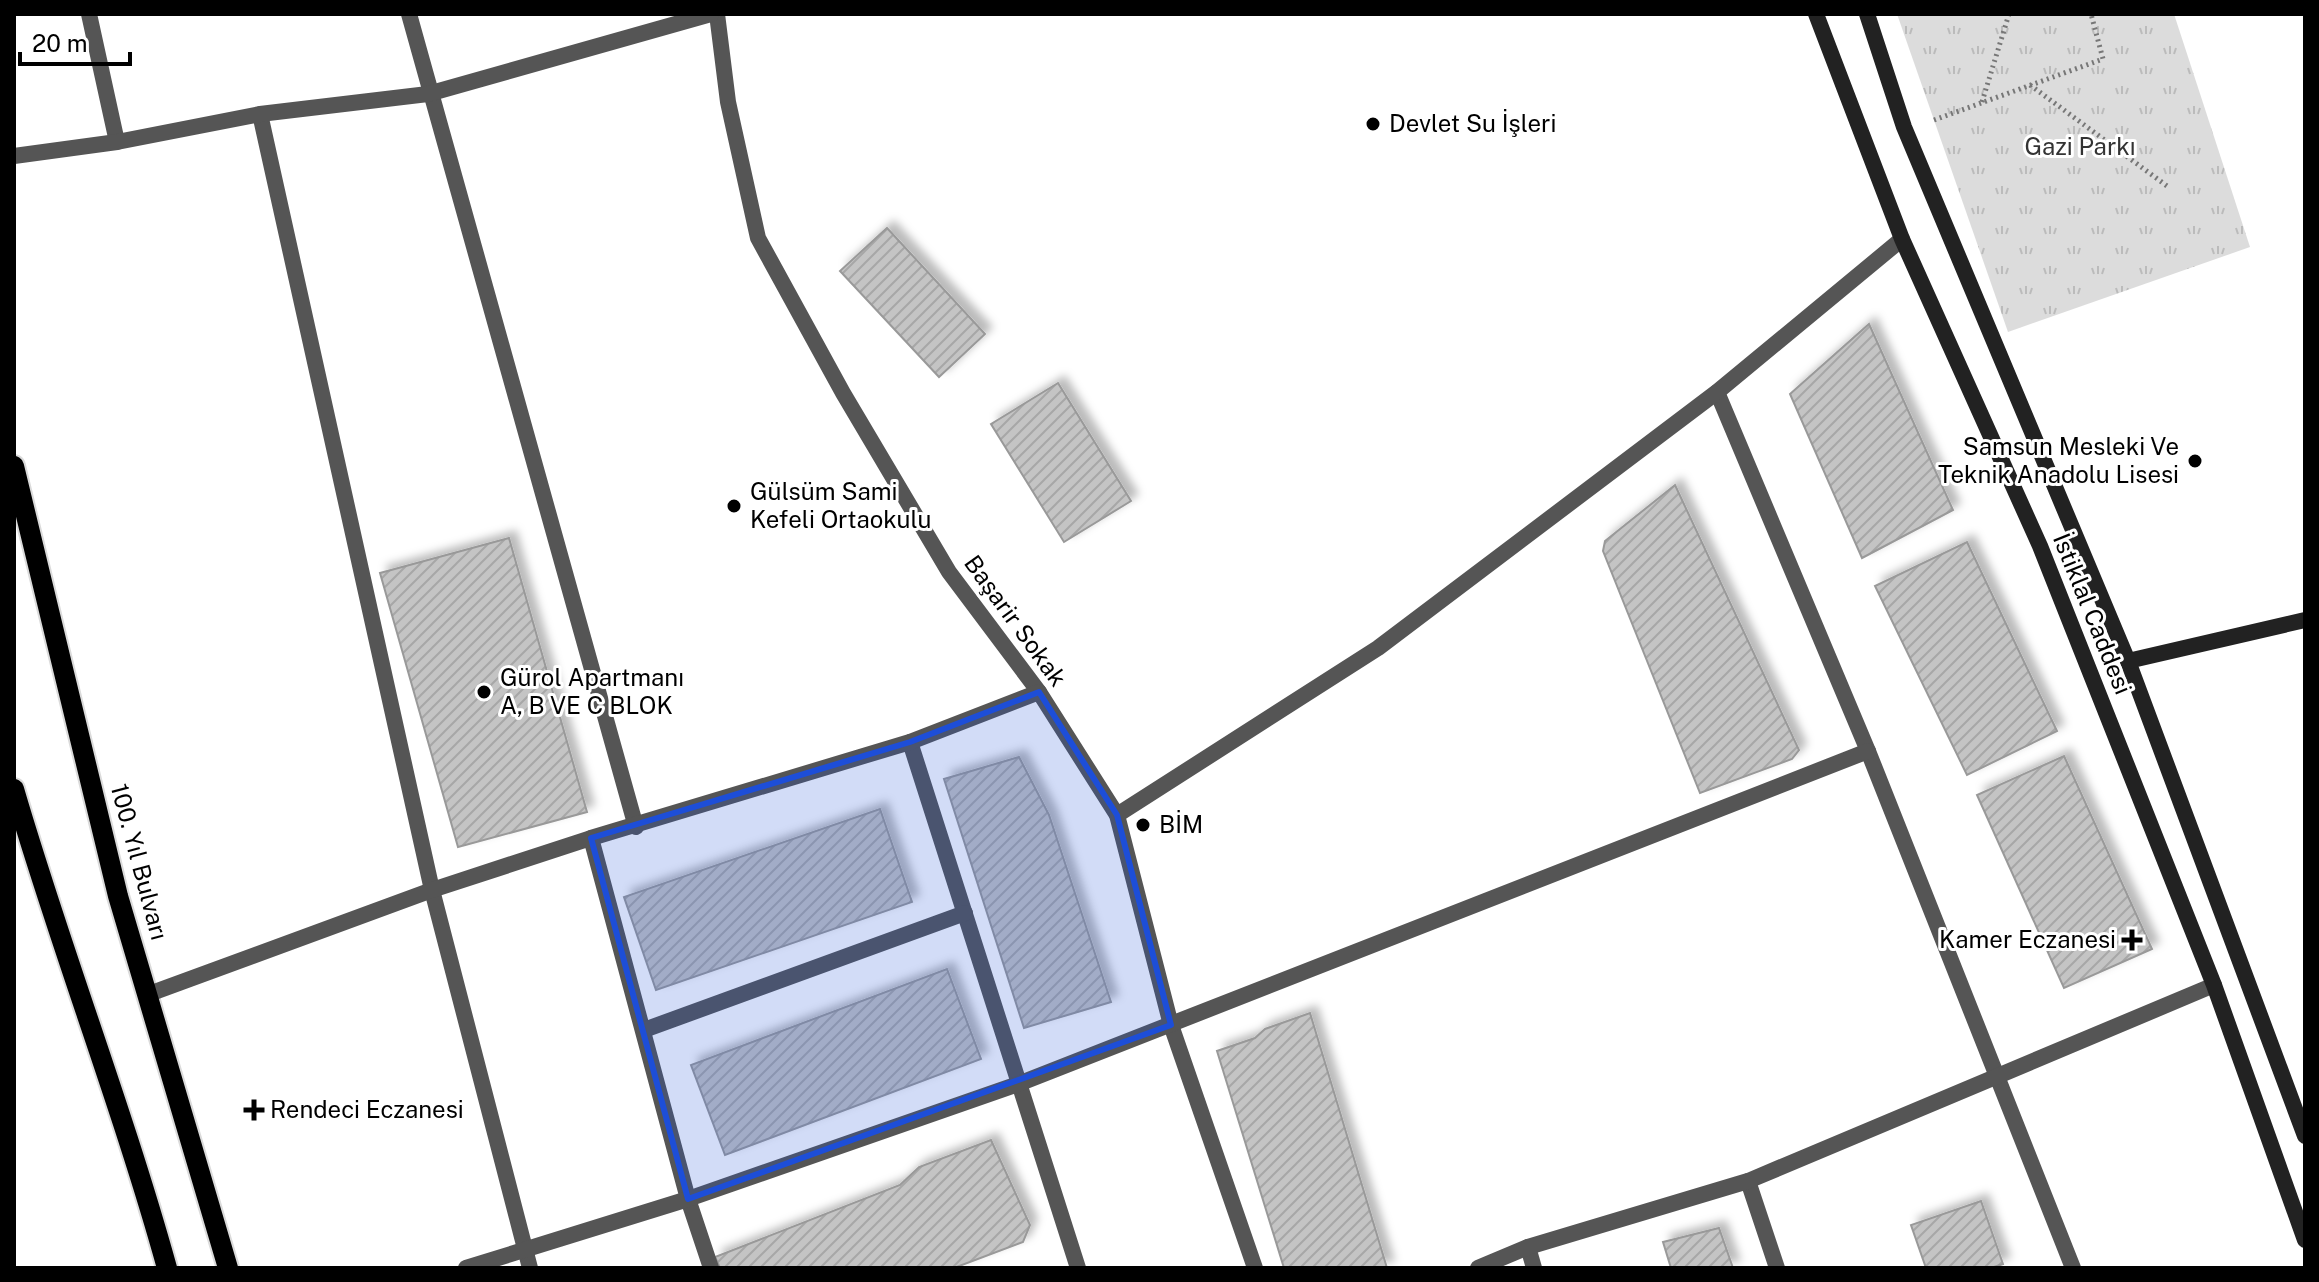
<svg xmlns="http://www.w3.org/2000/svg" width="2319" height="1282" viewBox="0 0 2319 1282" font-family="'Public Sans',sans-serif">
<defs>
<pattern id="grass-tufts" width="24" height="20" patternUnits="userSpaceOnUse" patternTransform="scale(2)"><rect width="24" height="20" fill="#dcdcdc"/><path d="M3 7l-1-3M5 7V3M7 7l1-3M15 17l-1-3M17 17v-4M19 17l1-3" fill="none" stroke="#bbb"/></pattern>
<pattern id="building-hatch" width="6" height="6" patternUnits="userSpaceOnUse" patternTransform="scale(2)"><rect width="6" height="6" fill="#c4c4c4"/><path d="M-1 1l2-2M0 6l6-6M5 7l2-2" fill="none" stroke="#a7a7a7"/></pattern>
<filter id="shadow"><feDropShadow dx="7" dy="-7" stdDeviation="4" flood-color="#0004"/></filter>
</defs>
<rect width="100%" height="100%" fill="#fff"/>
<!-- grass -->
<polygon fill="url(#grass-tufts)" points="1897,14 2174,14 2250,247 2008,332"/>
<!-- building -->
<g fill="url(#building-hatch)" stroke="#999" stroke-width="2" filter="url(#shadow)">
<polygon points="887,228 985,334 939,377 840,271"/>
<polygon points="1869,324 1953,510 1862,558 1790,394"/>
<polygon points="1058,383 1131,501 1064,542 991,424"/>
<polygon points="1675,485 1799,750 1792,759 1700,793 1603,551 1605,541"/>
<polygon points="509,538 587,812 458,847 380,573"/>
<polygon points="1967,542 2057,731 1967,775 1875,586"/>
<polygon points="2064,756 2152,949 2064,988 1977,795"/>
<polygon points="1019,757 1049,815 1111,1002 1024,1028 944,779"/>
<polygon points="880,809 912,902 656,990 624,897"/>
<polygon points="947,969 981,1059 725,1155 691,1065"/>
<polygon points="1310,1013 1387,1268 1284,1268 1217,1051 1255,1038 1265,1029"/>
<polygon points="991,1140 1030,1225 1023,1242 954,1268 720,1268 715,1257 900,1185 919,1167"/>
<polygon points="1981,1201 2003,1264 1991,1268 1926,1268 1911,1225"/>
<polygon points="1719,1228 1733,1268 1671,1268 1663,1242"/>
</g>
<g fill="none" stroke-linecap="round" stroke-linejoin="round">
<!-- primary casing -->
<g stroke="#dbdbdb" stroke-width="24">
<g id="primary">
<polyline points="14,466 118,896 228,1268"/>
<path d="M14 789C61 950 122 1106 167 1268"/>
</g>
</g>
<!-- path -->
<g stroke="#777" stroke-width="5" stroke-dasharray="2 4" stroke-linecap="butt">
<polyline points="2030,85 2167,186"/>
<polyline points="1982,102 2009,14"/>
<polyline points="1934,120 2103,59 2091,14"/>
</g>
<!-- minor -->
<g stroke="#555" stroke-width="16">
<polyline points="89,14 117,142"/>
<polyline points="409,14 636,827"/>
<polyline points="717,14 728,102 758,238 843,393 949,572 1039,692 1117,815 1171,1025 1255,1268"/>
<polyline points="260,114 432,890 530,1268"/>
<polyline points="14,156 117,142 260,114 428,94 711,14"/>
<polyline points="1717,392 1868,751 2073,1268"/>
<polyline points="910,742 1078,1268"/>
<polyline points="1117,815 1378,648 1717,392 1902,239"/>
<polyline points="591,838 910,742 1039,692"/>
<polyline points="149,994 432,890 591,838 688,1199 711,1268"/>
<polyline points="644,1030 965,913"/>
<polyline points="1748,1181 1777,1268"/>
<polyline points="1528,1247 1534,1268"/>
<polyline points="466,1268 688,1199 1018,1084 1868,751"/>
<polyline points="1478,1268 1528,1247 1748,1181 2214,985"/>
</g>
<!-- secondary -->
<g stroke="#222" stroke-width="16">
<polyline points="1816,14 1902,239 2040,546 2214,985 2305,1240"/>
<polyline points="1867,14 1904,127 2128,661 2305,1136"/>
<polyline points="2128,661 2305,620"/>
</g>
<!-- primary -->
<use href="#primary" stroke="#000" stroke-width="20"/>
</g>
<!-- marked area -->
<path fill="#1d4ed8" fill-opacity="0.2" stroke="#1d4ed8" stroke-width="6" stroke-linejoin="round" d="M1039 692 1117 815 1171 1025 688 1199 591 838 910 742Z"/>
<!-- markers -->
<g fill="#000" stroke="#fff" stroke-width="3">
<circle cx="1373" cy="124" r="8"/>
<circle cx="2195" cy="461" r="8"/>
<circle cx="734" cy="506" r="8"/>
<circle cx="484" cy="692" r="8"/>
<circle cx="1143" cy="825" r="8"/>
<path d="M2128 928h8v8h8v8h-8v8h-8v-8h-8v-8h8z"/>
<path d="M250 1098h8v8h8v8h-8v8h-8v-8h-8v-8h8z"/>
</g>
<g text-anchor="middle" stroke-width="6" stroke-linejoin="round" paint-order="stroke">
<!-- poi labels -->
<g font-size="24" fill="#000" stroke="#fff" text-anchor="start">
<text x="1389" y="132">Devlet Su İşleri</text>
<text x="2179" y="455" text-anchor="end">Samsun Mesleki Ve<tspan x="2179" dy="28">Teknik Anadolu Lisesi</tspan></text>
<text x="750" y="500">Gülsüm Sami<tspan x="750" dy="28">Kefeli Ortaokulu</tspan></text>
<text x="500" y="686">Gürol Apartmanı<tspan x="500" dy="28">A, B VE C BLOK</tspan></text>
<text x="1159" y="833">BİM</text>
<text x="2116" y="948" text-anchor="end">Kamer Eczanesi</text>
<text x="270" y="1118">Rendeci Eczanesi</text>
</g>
<!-- park labels -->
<g font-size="24" fill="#333" stroke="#fff">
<text x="2080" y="155">Gazi Parkı</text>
</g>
<!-- street labels -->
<g font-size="24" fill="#000" stroke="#fff">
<text transform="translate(2092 614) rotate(68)" y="8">İstiklal Caddesi</text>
<text transform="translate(1015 621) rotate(54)" y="8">Başarir Sokak</text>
<text transform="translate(139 862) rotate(75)" y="8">100. Yıl Bulvarı</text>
</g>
</g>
<!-- border -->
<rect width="2319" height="1282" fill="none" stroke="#000000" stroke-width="32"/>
<!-- scale -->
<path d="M20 52v12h110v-12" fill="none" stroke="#000000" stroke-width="4"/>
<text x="32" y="52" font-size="24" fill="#000000" stroke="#ffffff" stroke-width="6" paint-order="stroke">20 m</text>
</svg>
